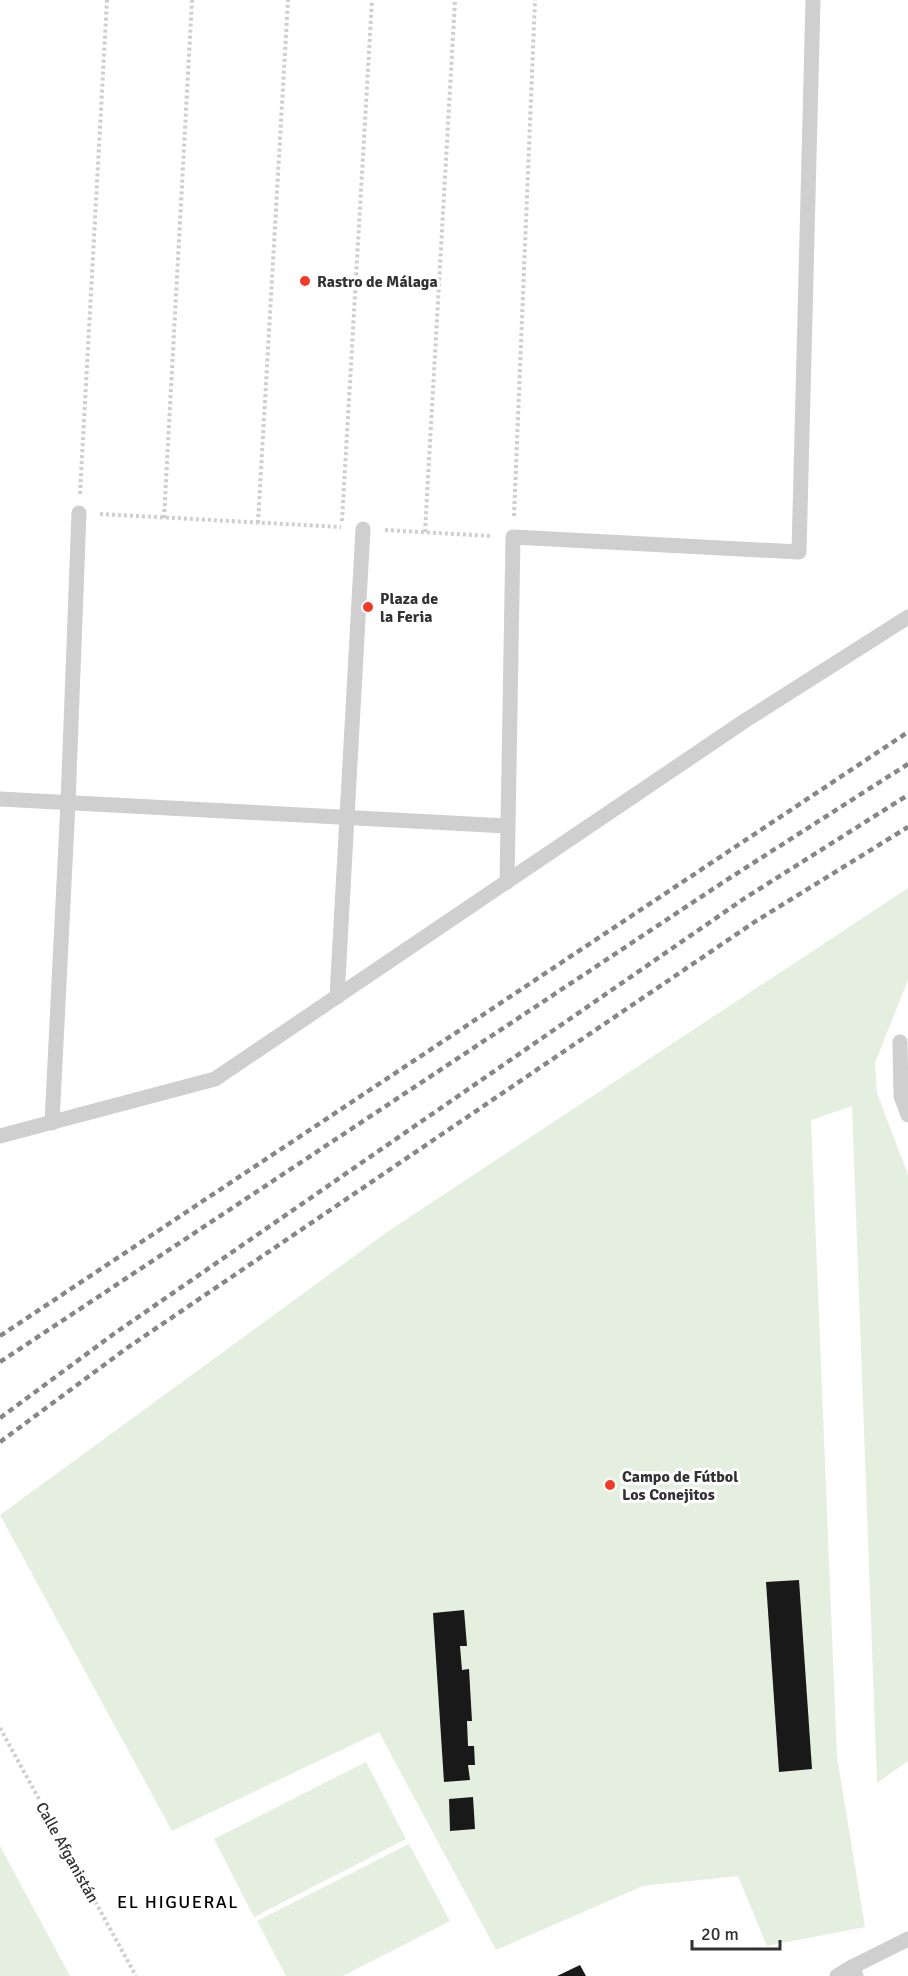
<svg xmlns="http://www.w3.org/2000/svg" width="908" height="1976" viewBox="0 0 908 1976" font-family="Signika,sans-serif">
<rect width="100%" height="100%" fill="#fff"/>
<!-- green -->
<g fill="#e5efdf">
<polygon points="908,888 908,980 875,1063 877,1093 908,1175 908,1761 877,1783 852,1106 811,1120 837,1757 865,1927 767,1946 738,1876 643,1886 496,1950 379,1732 172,1831 0,1515 390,1230"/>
<polygon points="366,1762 406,1839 254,1917 214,1839"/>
<polygon points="409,1844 450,1921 343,1976 286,1976 257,1921"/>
<polygon points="0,1846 70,1976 0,1976"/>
</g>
<!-- building -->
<g fill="#191919">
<polygon points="799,1580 812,1769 779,1772 766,1582"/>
<polygon points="464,1610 467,1646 460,1646 462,1670 469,1669 472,1721 467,1721 468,1746 474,1746 475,1765 468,1765 470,1780 444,1782 433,1613"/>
<polygon points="473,1797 475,1829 450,1831 449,1799"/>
<polygon points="580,1965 586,1976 557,1976"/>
</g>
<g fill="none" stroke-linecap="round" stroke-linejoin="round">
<!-- path -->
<g stroke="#cfcfcf" stroke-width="4" stroke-dasharray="3 3" stroke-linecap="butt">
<polyline points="80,494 107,0"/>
<polyline points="100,514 341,527"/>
<polyline points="514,516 535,0"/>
<polyline points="164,518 192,0"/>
<polyline points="342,521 372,0"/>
<polyline points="258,523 288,0"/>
<polyline points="385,530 491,536"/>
<polyline points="425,532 455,0"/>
<polyline points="0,1728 136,1976"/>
</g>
<!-- lane -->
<g stroke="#cfcfcf" stroke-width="15">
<polyline points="0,799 507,826"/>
<polyline points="507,882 513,537 799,552 813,0"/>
<polyline points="337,997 363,529"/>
<polyline points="900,1042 901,1096 908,1115"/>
<polyline points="52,1123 68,803 79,513"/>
<polyline points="0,1136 215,1079 746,720 908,617"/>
<polyline points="837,1976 852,1967"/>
<polyline points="856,1976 852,1967 908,1939"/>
</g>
<!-- rail -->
<g stroke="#878787" stroke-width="4.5" stroke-dasharray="6 4.5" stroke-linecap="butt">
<polyline points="0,1336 908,732"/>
<polyline points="0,1362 725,881 908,764"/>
<polyline points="0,1418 115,1333 745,898 908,795"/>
<polyline points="0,1442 127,1348 756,921 908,827"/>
</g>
</g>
<!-- markers -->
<g fill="#f23a2a" stroke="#fff" stroke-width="2">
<circle cx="305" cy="281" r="6"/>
<circle cx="368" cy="607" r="6"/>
<circle cx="610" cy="1485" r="6"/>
</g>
<g text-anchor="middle" stroke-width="6" stroke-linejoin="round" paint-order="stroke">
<!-- poi labels -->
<g font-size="16" font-weight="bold" fill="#323232" stroke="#fff" text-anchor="start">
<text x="317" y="287">Rastro de Málaga</text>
<text x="380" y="604">Plaza de<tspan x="380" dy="18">la Feria</tspan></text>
<text x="622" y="1482">Campo de Fútbol<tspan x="622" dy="18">Los Conejitos</tspan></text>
</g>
<!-- street labels -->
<g font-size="16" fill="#323232" stroke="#fff">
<text transform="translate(68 1852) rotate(61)" y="6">Calle Afganistán</text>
</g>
<!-- neighbourhood labels -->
<g font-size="18" letter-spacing="1.5" fill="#000" stroke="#fff">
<text x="178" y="1908">EL HIGUERAL</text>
</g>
</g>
<!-- scale -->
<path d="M692 1940v9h88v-9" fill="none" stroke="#323232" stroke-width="3"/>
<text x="701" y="1940" font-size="18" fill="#323232" stroke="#ffffff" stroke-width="4.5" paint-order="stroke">20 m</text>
</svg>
